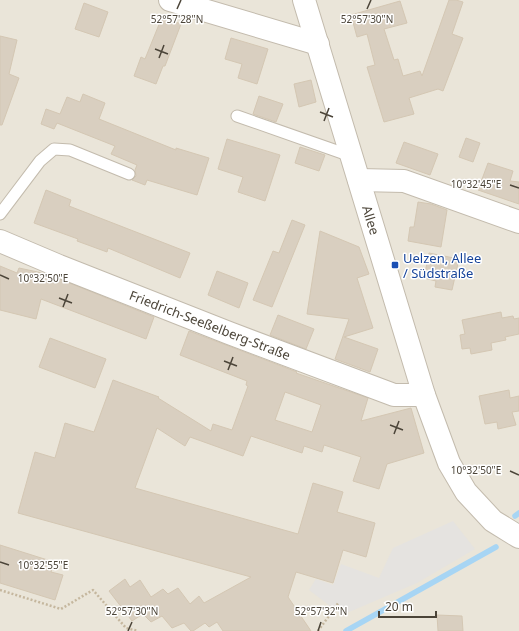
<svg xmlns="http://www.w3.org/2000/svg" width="519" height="631" viewBox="0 0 519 631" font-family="'Noto Sans',sans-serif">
<rect width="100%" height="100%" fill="#f6f3ec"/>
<!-- residential -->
<rect fill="#eae5d9" x="0" y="0" width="519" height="631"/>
<!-- parking -->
<polygon fill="#e5e3e0" points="453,521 475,549 417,583 342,615 309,590 316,579 333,585 341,564 379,578 393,548"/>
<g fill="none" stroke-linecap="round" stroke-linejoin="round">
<!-- stream -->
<g stroke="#a7d5f4" stroke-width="5.5">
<polyline points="515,516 519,513"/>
<polyline points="346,631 496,547"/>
</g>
</g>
<!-- building -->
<g fill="#d9cfc0" stroke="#d4c7b3" fill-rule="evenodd">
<polygon points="449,0 456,0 463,2 452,34 463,38 443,91 438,89 409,98 414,114 384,122 367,67 375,65 367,34 357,37 351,15 400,1 407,23 384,29 394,60 398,59 403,76 420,71 422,76"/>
<polygon points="84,3 108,12 99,37 75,29"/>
<polygon points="162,17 181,24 165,66 163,66 156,84 134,76 141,57 145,59"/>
<polygon points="0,36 17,40 9,74 19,78 2,125 0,125"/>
<polygon points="231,38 268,49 257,84 238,78 242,64 225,59"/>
<polygon points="311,80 316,102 299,107 294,84"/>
<polygon points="83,94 105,103 99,119 176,150 176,148 209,158 197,195 147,180 145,185 132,180 136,176 135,170 137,165 111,154 115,146 57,123 54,129 41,124 46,109 60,114 67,97 80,102"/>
<polygon points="259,96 283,104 276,122 253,114"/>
<polygon points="466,138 480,143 473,162 459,157"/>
<polygon points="227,139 280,155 265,201 238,192 243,177 218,169"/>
<polygon points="404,142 438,154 430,175 396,163"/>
<polygon points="300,147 325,155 319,171 295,163"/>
<polygon points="488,163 513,171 510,181 519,182 519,204 478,190"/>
<polygon points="46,190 71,200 69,206 190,253 180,278 108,248 107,252 77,241 78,239 34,223"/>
<polygon points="418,202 431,204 447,210 441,247 408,241 410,227 414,227"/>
<polygon points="292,220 305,225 272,307 253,300 273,251 279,253"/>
<polygon points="320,231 359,247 369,274 357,278 373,328 344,337 378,349 370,372 335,359 349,319 307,314"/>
<polygon points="429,253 459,259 452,290 435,287 436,281 424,278"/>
<polygon points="0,266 17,273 19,268 47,274 154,317 146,339 41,299 36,319 0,310"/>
<polygon points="217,271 248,283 239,308 208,295"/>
<polygon points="501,312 502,318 513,316 514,319 519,318 519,334 505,337 506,340 491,343 492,350 471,354 470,348 462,349 460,335 465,334 462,320"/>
<polygon points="278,315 314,329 306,349 270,335"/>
<path d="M189 331 297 372 296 373 368 398 361 421 411 408 424 453 387 464 379 489 353 481 361 457 324 445 322 452 304 446 302 453 251 436 243 456 190 437 185 446 157 428 135 488 298 534 313 483 343 492 337 512 375 523 366 557 343 550 333 583 296 572 288 597 311 631H223L217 622 209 627 205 623 193 631H191L184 623 172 628 162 616 151 622 143 614 132 621 109 591 125 579 130 587 140 580 151 597 163 589 168 594 178 588 190 604 199 596 204 603 251 577 18 513 35 452 55 458 65 423 94 432 113 380 159 397 158 398 211 431 213 424 232 430 248 386 246 385 247 381 180 355ZM285 392 321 405 312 432 275 420Z"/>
<polygon points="50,338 106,359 95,388 39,367"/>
<polygon points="509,390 510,398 519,396 519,411 512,412 516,425 498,429 497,422 485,424 479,396"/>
<polygon points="0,545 54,562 51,572 63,575 55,600 0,583"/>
<polygon points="437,615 462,616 463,631 438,631"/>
</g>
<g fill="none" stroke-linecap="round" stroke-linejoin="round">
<!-- lane casing -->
<g stroke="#c3bbad" stroke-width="13">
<g id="lane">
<polyline points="237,116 351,156"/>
<polyline points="0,214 40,161 54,149 70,150 129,174"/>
</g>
</g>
<!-- street casing -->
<g stroke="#c3bbad" stroke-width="24">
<g id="street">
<polyline points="170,0 318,44"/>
<polyline points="304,0 424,395 449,463 466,492 493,521 519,537"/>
<polyline points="359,180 404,181 519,222"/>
<polyline points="0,241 59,266 229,333 394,395 424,395"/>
</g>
</g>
<!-- path -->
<g stroke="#c5b79e" stroke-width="2.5" stroke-dasharray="2 2" stroke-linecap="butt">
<polyline points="0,590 61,609 93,590 126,628 138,631"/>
<polyline points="318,631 339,602"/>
</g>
<!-- lane -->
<use href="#lane" stroke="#fff" stroke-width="11"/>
<!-- street -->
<use href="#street" stroke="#fff" stroke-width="22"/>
</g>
<!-- ticks -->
<path fill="none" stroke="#4b4438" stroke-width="1.5" d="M177 9 181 0M367 9 371 0M155 49 168 54M159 58 164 45M320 112 333 117M324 121 329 108M510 185 519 188M0 275 9 279M59 298 72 303M63 307 68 294M224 361 237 366M228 370 233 357M390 425 403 430M394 434 399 421M510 471 519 475M0 562 9 565M128 631 132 622M318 631 321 622"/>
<!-- markers -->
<rect fill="#1a4fb4" stroke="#fff" stroke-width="1.5" x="391" y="261" width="8" height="8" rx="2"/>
<g text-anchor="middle" stroke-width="3" stroke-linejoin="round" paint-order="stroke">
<!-- street labels -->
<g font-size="13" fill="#4b4438" stroke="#fff">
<text transform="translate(371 220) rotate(73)" y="5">Allee</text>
<text transform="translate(210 325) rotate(21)" y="5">Friedrich-Seeßelberg-Straße</text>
</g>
<!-- transit labels -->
<g font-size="13" fill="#164399" stroke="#fff" text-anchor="start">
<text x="403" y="263">Uelzen, Allee<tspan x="403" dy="15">/ Südstraße</tspan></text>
</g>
</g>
<g font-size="10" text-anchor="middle" fill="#4b4438" stroke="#fff" stroke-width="3" stroke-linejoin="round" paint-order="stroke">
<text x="177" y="23">52°57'28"N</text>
<text x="367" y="23">52°57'30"N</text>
<text x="476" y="188">10°32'45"E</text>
<text x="43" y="282">10°32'50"E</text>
<text x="476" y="474">10°32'50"E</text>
<text x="43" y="569">10°32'55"E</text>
<text x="132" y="615">52°57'30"N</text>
<text x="321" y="615">52°57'32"N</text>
</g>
<!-- scale -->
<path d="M379 611v6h57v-6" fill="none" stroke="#4b4438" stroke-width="2"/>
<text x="385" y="611" font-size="12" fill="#4b4438" stroke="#ffffff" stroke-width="3" paint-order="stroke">20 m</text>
</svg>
